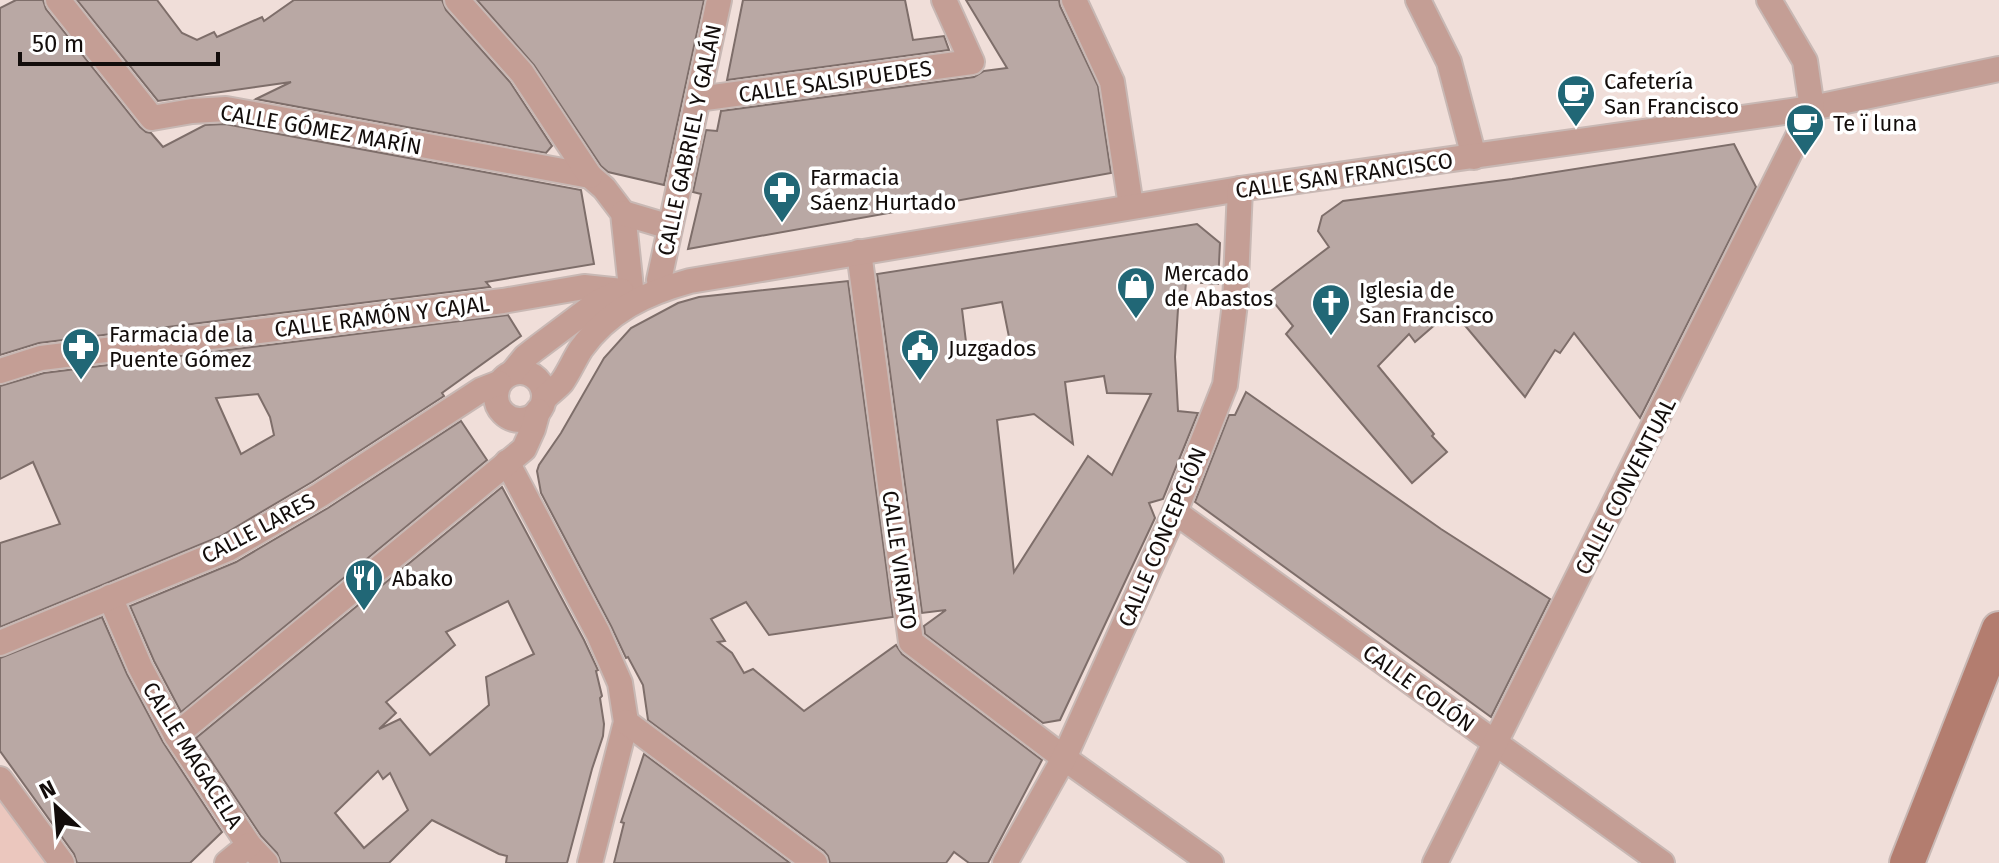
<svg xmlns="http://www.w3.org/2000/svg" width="1999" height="863" viewBox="0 0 1999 863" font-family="'Fira Sans',sans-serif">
<rect width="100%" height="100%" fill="#f0ded9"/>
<!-- green -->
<polygon fill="#ebc7be" points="0,779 62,863 0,863"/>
<!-- building -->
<g fill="#b9a8a4" stroke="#7e6e6a" stroke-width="2" fill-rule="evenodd">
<polygon points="16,0 43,0 46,9 140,127 146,132 151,133 163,147 205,125 225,124 581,190 594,264 486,282 490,287 39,343 0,355 0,8"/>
<polygon points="77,0 157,0 182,33 197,40 214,32 217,37 262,17 264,21 294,0 442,0 446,10 510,82 552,146 546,153 256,99 291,82 158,101"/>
<polygon points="477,0 704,0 664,185 608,172 601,166 534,65"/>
<polygon points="743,0 905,0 913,40 944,36 949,50 727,80"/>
<polygon points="966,0 1059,0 1060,6 1098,86 1111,173 688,249 701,194 693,192 706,130 717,131 721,111 974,77 984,71 1007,68"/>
<polygon points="1734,144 1756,187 1640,418 1574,333 1560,353 1555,350 1525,397 1452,310 1415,342 1409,334 1378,366 1434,434 1432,436 1447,452 1412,483 1286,334 1293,326 1267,294 1329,247 1318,231 1322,216 1343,201 1512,179"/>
<path d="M1197 224 1220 243 1218 284 1186 282 1185 294 1179 293 1175 357 1178 411 1198 413 1163 499 1149 503 1155 518 1060 720 1043 723 925 634 924 626 946 610 922 613 877 274ZM1002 302 1010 342 967 350 962 309ZM1104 376 1107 393 1151 394 1112 475 1088 456 1014 572 997 420 1034 414 1073 444 1065 382Z"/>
<polygon points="848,281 893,617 769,635 746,602 711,619 725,641 718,642 732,653 744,673 753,669 804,711 896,645 902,654 1042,760 988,863 969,863 954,852 946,863 830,863 828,856 824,851 648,720 643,685 628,657 626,658 611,626 541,493 537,471 539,465 561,433 604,358 631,328 678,303 699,297"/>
<path d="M508 315 521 336 442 393 444 396 312 482 221 536 0 627V543L60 524 33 462 0 479V386L44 373ZM258 394 270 417 274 435 241 454 216 398Z"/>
<polygon points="1246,392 1441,529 1550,599 1491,717 1195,502 1229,415 1235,415"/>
<polygon points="461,421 487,460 181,712 154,661 130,606 236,562 328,508"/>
<path d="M502 487 584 640 598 670 596 671 602 696 600 698 604 724 603 736 592 769 567 863H506L507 856 499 854 432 820 389 863H281L277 853 261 836 196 738ZM508 601 534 654 486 677 489 705 430 755 400 719 379 729 396 713 386 702 455 645 446 632ZM378 771 383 779 390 773 408 810 364 848 335 813Z"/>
<polygon points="102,617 127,674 163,742 222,832 190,863 77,863 74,854 0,751 0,658"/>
<polygon points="644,754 790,863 614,863 624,823 621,822"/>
</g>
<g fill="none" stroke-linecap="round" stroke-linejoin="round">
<!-- street casing -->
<g stroke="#c8b8b4" stroke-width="28">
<g id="street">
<polyline points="58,0 152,118 192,111 226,109 590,176 604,188 623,213 631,288"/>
<polyline points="457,0 522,73 590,176"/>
<polyline points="1074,0 1112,82 1131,206"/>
<polyline points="1418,0 1449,62 1474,157"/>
<polyline points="698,99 972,62 944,0"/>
<polyline points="623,213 670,227"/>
<polyline points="859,252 911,642 1064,758 1211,863"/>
<polyline points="659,280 719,0"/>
<polyline points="0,371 41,358 503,301 584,287 622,291"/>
<circle cx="520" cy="396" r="24"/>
<polyline points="512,373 525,357 534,350 598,302 621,291"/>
<path d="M544 399C549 393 557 388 562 382 569 372 574 360 581 349 608 311 646 293 690 281L1240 189 1812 108 1999 69"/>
<polyline points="507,462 598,633 620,683 626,722 590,863"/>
<polyline points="1175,512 1662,863"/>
<polyline points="110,597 140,667 176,735 249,845 266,863"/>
<polyline points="0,643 228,549 320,495 481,390 499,383"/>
<polyline points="626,722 815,863"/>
<polyline points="176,735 524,449 533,429 538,411"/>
<polyline points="0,779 62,863"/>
<polyline points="227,863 249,845"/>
<polyline points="1005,863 1064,758 1175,512 1225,385 1235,303 1240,189"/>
<polyline points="1435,863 1812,108 1805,61 1769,0"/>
</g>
</g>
<!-- secondary casing -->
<g stroke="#c8b8b4" stroke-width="38">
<polyline id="secondary" points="1907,863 1999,629"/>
</g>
<!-- street -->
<use href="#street" stroke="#c49e95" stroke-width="24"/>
<!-- secondary -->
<use href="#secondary" stroke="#b37d6f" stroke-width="34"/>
</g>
<!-- icons -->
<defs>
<g id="cafe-pin" transform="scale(2)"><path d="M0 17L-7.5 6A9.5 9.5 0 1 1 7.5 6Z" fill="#216776" stroke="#fff"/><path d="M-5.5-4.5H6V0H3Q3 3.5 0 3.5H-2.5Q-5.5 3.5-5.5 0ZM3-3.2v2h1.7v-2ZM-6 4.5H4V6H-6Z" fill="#fff"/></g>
<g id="pharmacy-pin" transform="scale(2)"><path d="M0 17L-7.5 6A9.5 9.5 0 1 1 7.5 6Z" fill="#216776" stroke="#fff"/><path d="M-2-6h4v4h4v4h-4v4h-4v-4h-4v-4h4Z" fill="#fff"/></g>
<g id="shop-pin" transform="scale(2)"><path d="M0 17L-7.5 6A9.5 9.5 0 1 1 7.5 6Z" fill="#216776" stroke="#fff"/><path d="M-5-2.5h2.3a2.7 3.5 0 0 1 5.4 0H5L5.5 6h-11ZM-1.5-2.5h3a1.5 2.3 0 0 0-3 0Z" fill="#fff"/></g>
<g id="church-pin" transform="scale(2)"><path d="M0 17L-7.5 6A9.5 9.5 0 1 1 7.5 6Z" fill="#216776" stroke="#fff"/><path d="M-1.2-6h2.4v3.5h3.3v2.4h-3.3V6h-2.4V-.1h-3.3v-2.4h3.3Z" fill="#fff"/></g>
<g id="civic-pin" transform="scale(2)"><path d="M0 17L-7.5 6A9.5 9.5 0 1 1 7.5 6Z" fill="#216776" stroke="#fff"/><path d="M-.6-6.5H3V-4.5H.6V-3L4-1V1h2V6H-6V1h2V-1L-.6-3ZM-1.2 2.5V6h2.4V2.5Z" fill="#fff"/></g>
<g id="restaurant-pin" transform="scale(2)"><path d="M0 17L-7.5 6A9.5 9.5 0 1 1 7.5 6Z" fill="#216776" stroke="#fff"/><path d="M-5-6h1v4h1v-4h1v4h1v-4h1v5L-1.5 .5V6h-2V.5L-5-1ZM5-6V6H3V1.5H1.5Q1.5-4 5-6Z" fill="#fff"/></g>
</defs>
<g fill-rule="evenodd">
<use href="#cafe-pin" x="1576" y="94"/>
<use href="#cafe-pin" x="1805" y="123"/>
<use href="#pharmacy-pin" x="782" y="190"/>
<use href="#shop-pin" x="1136" y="286"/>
<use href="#church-pin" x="1331" y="303"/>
<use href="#pharmacy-pin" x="81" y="347"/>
<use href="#civic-pin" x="920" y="348"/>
<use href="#restaurant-pin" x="364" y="578"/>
</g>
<g text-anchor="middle" stroke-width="7" stroke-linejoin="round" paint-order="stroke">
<!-- street labels -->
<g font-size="22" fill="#130d0b" stroke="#fff">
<text transform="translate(835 81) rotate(-8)" y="8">CALLE SALSIPUEDES</text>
<text transform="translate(321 129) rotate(10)" y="8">CALLE GÓMEZ MARÍN</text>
<text transform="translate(689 140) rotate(-78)" y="8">CALLE GABRIEL Y GALÁN</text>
<text transform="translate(1344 175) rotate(-8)" y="8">CALLE SAN FRANCISCO</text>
<text transform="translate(382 316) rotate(-7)" y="8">CALLE RAMÓN Y CAJAL</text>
<text transform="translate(1625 486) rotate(-63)" y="8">CALLE CONVENTUAL</text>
<text transform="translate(258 528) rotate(-28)" y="8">CALLE LARES</text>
<text transform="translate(1162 537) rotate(-67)" y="8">CALLE CONCEPCIÓN</text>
<text transform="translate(900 560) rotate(82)" y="8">CALLE VIRIATO</text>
<text transform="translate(1419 688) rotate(36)" y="8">CALLE COLÓN</text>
<text transform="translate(193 755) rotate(58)" y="8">CALLE MAGACELA</text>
</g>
<!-- poi labels -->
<g font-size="22" fill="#130d0b" stroke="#fff" text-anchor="start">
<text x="1604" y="89">Cafetería<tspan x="1604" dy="25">San Francisco</tspan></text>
<text x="1833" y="131">Te ï luna</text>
<text x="810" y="185">Farmacia<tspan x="810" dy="25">Sáenz Hurtado</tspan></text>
<text x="1164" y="281">Mercado<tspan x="1164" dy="25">de Abastos</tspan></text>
<text x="1359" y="298">Iglesia de<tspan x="1359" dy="25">San Francisco</tspan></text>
<text x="109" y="342">Farmacia de la<tspan x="109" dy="25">Puente Gómez</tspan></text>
<text x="948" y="356">Juzgados</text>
<text x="392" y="586">Abako</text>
</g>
</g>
<!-- north arrow -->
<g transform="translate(56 807) rotate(334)" stroke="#ffffff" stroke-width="6" paint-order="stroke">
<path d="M0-6L14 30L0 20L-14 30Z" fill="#130d0b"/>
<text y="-12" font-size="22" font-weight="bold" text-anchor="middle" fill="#130d0b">N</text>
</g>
<!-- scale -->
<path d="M20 52v12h198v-12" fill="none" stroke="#130d0b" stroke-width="4"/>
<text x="32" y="52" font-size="24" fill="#130d0b" stroke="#ffffff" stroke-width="6" paint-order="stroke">50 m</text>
</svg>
